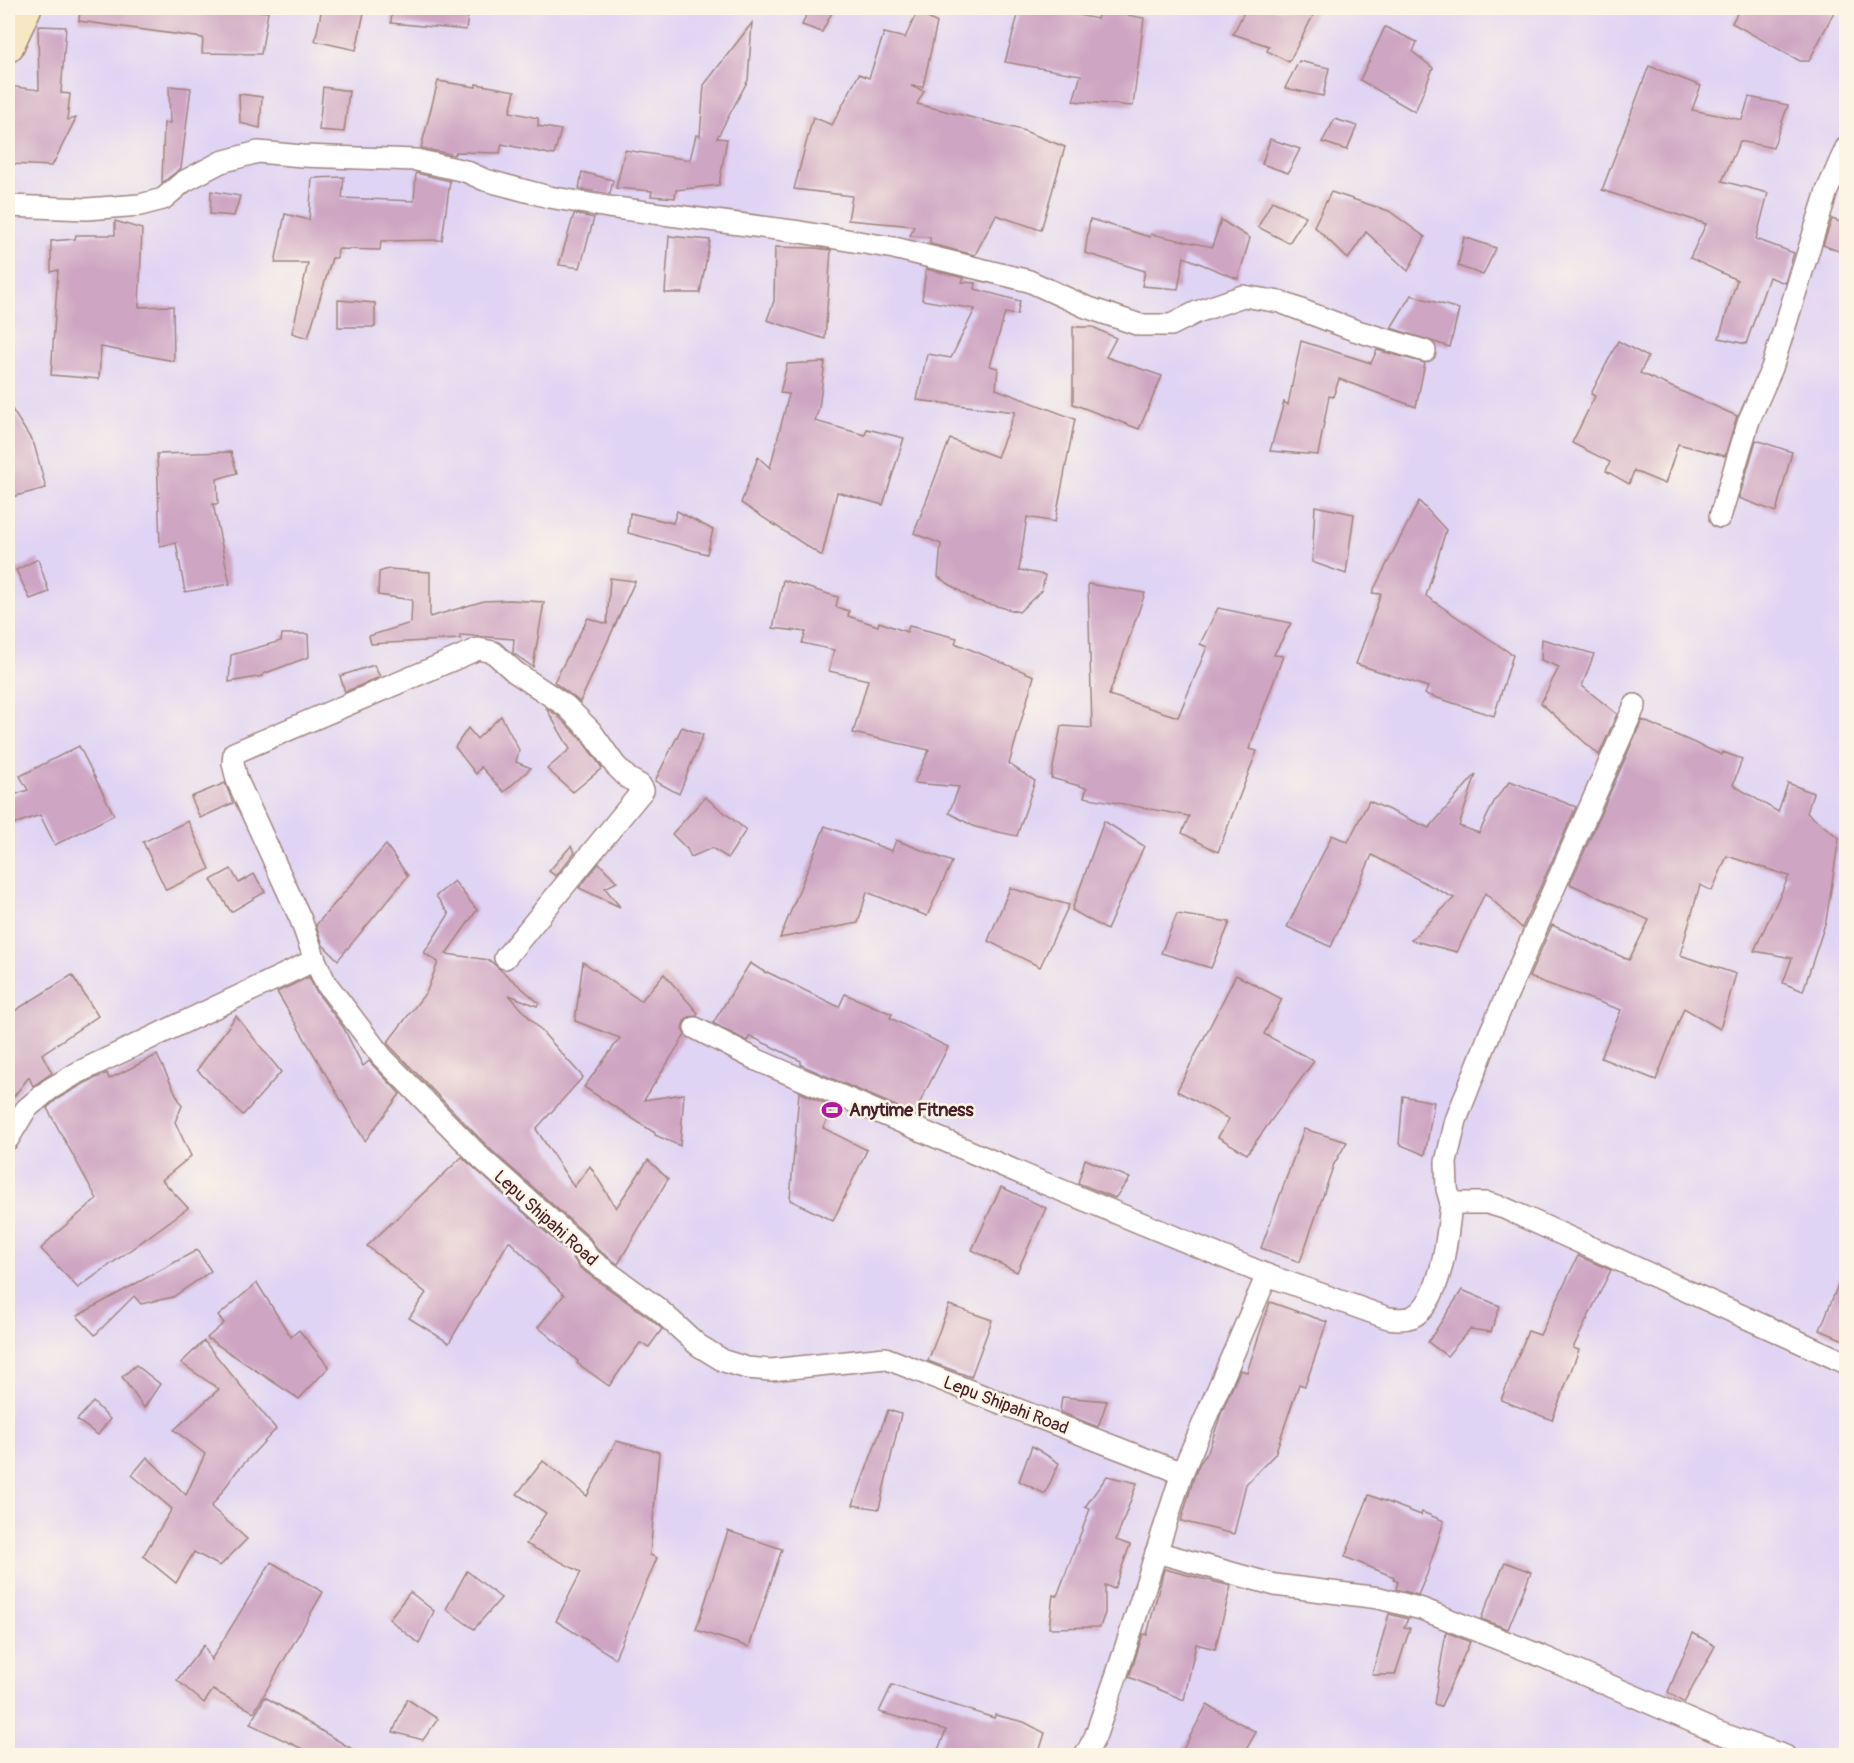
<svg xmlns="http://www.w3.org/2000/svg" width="1854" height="1763" viewBox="0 0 1854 1763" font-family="Pangolin,sans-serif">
<rect width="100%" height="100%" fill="#fcf5e5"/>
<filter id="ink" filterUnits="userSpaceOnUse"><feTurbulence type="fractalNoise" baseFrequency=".0167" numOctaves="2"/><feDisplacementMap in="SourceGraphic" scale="12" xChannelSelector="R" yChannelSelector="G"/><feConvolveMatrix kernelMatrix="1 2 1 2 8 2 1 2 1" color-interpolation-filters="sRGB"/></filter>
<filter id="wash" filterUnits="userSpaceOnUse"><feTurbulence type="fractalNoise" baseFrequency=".008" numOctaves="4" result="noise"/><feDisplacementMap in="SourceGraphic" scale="24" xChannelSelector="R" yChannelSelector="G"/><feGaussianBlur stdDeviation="1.35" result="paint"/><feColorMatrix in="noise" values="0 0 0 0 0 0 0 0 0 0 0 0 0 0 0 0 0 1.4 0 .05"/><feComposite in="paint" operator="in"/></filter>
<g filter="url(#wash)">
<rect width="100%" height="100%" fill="#f7ead3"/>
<!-- built -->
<rect fill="#e0d4f4" x="8" y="8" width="1838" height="1747"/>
<g id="blocks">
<!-- building -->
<g fill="#cea5c3">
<polygon points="80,8 235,8 268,12 261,54 202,53 203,38 79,21"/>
<polygon points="322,8 365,8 356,50 315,41"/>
<polygon points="392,8 469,8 466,30 391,23"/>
<polygon points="809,8 834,8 822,32 802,25"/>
<polygon points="1020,8 1045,8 1097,19 1100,10 1144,18 1133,106 1073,101 1081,75 1005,62"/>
<polygon points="1246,8 1317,8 1289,62 1267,51 1269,46 1233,34"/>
<polygon points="1740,8 1836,8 1809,61 1800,61 1732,23"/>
<polygon points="917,12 937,23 923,87 911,86 924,91 917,104 1022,130 1065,147 1041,230 996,215 975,255 930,244 930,237 910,236 914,226 848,220 852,196 794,189 813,117 832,125 859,74 869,78 884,33 905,38"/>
<polygon points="752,23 748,80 717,138 727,139 719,185 676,190 675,198 651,196 652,191 616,188 625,150 690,160 696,135 700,136 704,85"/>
<polygon points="38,26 66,27 61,93 70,94 67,120 76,118 52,166 10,164 8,154 8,86 39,90"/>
<polygon points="1385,27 1417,42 1413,52 1433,68 1415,112 1360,80"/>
<polygon points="1299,61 1329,68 1323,96 1285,88"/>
<polygon points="1649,66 1701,86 1692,110 1742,120 1749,97 1788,105 1773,148 1740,141 1722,181 1768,193 1756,239 1794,253 1785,283 1769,277 1746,344 1719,338 1737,280 1690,258 1706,224 1602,190"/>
<polygon points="438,81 476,87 476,84 515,91 510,112 538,118 538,126 561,130 554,155 502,144 500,153 456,152 454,155 421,148"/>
<polygon points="169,86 191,88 181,168 162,183 164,123 170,123"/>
<polygon points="323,87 349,91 344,132 319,130"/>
<polygon points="239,94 262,97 260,128 240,123"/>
<polygon points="1335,119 1357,126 1347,150 1322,142"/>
<polygon points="1270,139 1300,149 1288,173 1262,164"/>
<polygon points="582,172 613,180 610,194 579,189"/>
<polygon points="416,173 450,181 442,240 381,241 380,250 338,249 337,258 332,258 308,338 292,333 308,263 275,263 285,214 309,220 312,178 344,177 342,198 414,201"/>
<polygon points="211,191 240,196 234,216 210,214"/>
<polygon points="1331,192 1389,211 1425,237 1408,271 1366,232 1348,259 1314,226"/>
<polygon points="1272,201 1306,216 1289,243 1258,227"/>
<polygon points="574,214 594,218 580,268 559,265"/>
<polygon points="1090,219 1150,237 1151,234 1212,247 1221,220 1250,238 1238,279 1184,257 1178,289 1142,286 1145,271 1085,253"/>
<polygon points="1832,219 1846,224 1846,254 1823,245"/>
<polygon points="115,221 142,229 139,307 173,306 174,361 101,347 99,379 51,375 58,270 51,272 51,241 75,239 76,235 115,235"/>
<polygon points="669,236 710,240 700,293 665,293"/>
<polygon points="1464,237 1496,248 1483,275 1458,266"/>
<polygon points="775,247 815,248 831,250 825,339 767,320 774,301"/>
<polygon points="926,269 964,278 962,282 976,283 975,289 1020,301 1017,315 1005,313 990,366 998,368 996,389 1075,419 1055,522 1027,517 1019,570 1045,575 1042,590 1019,612 974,600 938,577 941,544 914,533 950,439 997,457 1015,412 917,400 927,354 951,358 975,309 922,300"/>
<polygon points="1411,295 1459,309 1450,347 1391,328"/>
<polygon points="338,300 375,303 375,327 338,327"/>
<polygon points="1073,327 1093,327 1116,338 1106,357 1162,376 1139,429 1073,404"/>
<polygon points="1301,341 1371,363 1377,350 1425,363 1416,407 1339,379 1333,397 1329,396 1318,455 1270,451 1284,402 1288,405"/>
<polygon points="1618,341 1648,357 1640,373 1737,416 1725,456 1678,444 1665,484 1634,471 1629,484 1606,471 1610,462 1572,443 1595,396 1591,394"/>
<polygon points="825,362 819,408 815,421 865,435 867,429 904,438 883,505 837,492 822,556 741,503 758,457 770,468 789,394 780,393 787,364"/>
<polygon points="8,403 34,444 46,488 8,498"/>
<polygon points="1756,440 1792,452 1776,512 1739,498"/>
<polygon points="231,452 237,473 217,479 218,504 213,504 230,584 185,592 176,543 160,546 157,454"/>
<polygon points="1419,501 1446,530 1426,596 1513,655 1494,716 1425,694 1428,687 1356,664 1381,594 1372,593"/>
<polygon points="1315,506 1354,514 1346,574 1312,562"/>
<polygon points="677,511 713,530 707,554 628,533 630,513 673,523"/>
<polygon points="38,559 49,592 30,599 16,570"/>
<polygon points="388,569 430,572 430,617 484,601 510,600 544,602 533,667 513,653 514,639 460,635 460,639 371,644 369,636 411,623 412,600 378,595 379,572"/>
<polygon points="610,578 635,581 580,702 554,682 588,618 607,624"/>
<polygon points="783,580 838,597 836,607 849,611 848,616 878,626 879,622 907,632 909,626 957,638 955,643 1034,676 1009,764 1035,781 1017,836 975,827 949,813 959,787 914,783 929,750 853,733 868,680 829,671 834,650 802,643 806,632 773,628"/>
<polygon points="1088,584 1145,593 1109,695 1178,717 1207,647 1200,644 1218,608 1291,623 1274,655 1283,656 1249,749 1257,751 1218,852 1182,833 1189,816 1084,797 1087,788 1051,778 1061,726 1092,728"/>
<polygon points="282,634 308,634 309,657 263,674 263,676 229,682 231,655 281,641"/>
<polygon points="1542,639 1594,654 1582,686 1617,714 1599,755 1541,703 1559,667 1541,660"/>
<polygon points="374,665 380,677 345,692 340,676"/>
<polygon points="546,708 558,716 581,739 602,768 573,792 547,769 570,749"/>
<polygon points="501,716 519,750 516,762 531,768 504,792 481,767 476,774 455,747 468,728 477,739"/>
<polygon points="1642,720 1722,755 1723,752 1742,759 1733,785 1778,812 1788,783 1813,793 1807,813 1839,838 1826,921 1803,991 1783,983 1792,958 1754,951 1789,876 1727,856 1712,891 1700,885 1680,955 1736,974 1720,1029 1684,1008 1656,1080 1601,1058 1621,1010 1529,977 1552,925 1629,960 1649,920 1570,884"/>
<polygon points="682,727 703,735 679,794 655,781"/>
<polygon points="79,746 114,815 55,845 40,815 8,826 8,797 28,790 20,776"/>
<polygon points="1476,774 1459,826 1479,833 1495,800 1510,781 1576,807 1522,928 1485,893 1457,952 1411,940 1454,898 1372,855 1331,947 1287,927 1332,835 1348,842 1369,801 1429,828"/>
<polygon points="225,783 233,803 200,818 191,797"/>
<polygon points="705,797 746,830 728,858 712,848 691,857 687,849 672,834"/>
<polygon points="188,821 210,869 166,890 143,842"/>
<polygon points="1104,821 1144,846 1107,930 1072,910"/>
<polygon points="825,826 892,851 896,840 952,862 927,916 867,892 858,923 780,938"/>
<polygon points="386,845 408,876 338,960 323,945 316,925"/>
<polygon points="571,846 575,852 556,876 549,871"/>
<polygon points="599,863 617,882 605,888 620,907 579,888"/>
<polygon points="231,869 239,883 254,874 265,892 231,912 211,880"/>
<polygon points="454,881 477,910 446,954 489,960 539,1003 537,1006 509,995 583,1077 536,1129 574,1187 590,1166 616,1208 648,1160 668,1179 618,1264 597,1249 589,1237 491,1150 387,1043 427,991 438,962 424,953 449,914 436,896"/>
<polygon points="1010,888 1069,905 1040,967 988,941"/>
<polygon points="1177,914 1230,922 1211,968 1161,953"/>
<polygon points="583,962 641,1001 664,974 698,1013 697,1016 689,1017 684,1022 682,1029 685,1035 644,1100 684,1094 680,1146 655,1135 655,1133 584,1087 620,1038 575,1021"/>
<polygon points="750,963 766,973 767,972 839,1007 845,994 892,1014 890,1018 948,1047 914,1114 801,1065 801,1061 750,1036 747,1041 713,1023"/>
<polygon points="72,975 98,1016 42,1054 52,1073 33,1086 29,1077 8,1104 8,1015"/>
<polygon points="1236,975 1282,999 1264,1034 1314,1061 1247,1154 1218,1137 1229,1119 1177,1091"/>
<polygon points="309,977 315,990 343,1027 363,1066 369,1061 400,1094 365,1141 277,992"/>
<polygon points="236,1016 281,1072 243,1115 197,1070"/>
<polygon points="157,1055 182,1106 175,1122 191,1156 162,1180 188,1208 78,1288 41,1249 54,1235 97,1199 47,1108 57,1099 85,1083 107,1073 109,1079"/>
<polygon points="799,1092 833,1107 823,1128 867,1150 833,1221 790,1200"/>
<polygon points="1403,1096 1434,1102 1425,1155 1399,1144"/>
<polygon points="1304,1129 1347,1142 1334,1164 1300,1262 1261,1248"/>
<polygon points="462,1157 571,1255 580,1268 648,1317 662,1329 649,1347 640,1343 609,1386 577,1363 578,1361 538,1327 564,1295 509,1241 449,1343 409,1318 426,1293 367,1246"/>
<polygon points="1085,1159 1130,1178 1115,1198 1078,1183"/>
<polygon points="1001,1187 1046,1208 1017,1272 972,1250"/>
<polygon points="197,1250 211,1271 173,1297 141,1304 134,1296 95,1335 77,1316"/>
<polygon points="1578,1256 1611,1270 1573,1348 1579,1350 1552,1420 1501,1400 1528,1331 1540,1335"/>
<polygon points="1845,1267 1846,1267 1846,1341 1820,1330"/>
<polygon points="257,1283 291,1337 299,1330 329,1367 299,1399 207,1338 224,1323 218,1316"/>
<polygon points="1462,1290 1500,1306 1491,1332 1470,1329 1447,1356 1428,1342"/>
<polygon points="1270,1302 1327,1322 1305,1386 1299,1384 1275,1454 1246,1484 1234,1534 1181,1521 1194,1477 1200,1463 1208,1452 1221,1414 1240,1370 1247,1372"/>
<polygon points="949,1305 992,1320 971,1377 928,1361"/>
<polygon points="204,1341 276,1429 237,1471 211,1507 247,1539 220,1566 194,1552 176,1583 143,1556 172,1509 132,1475 147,1457 186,1495 205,1454 174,1430 219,1389 181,1363"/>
<polygon points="136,1365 160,1384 144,1408 122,1377"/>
<polygon points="1062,1397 1107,1401 1098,1427 1060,1412"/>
<polygon points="93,1402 110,1419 98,1435 77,1420"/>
<polygon points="888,1410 901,1414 879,1509 853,1505"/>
<polygon points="616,1441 659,1452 650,1555 657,1558 615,1658 556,1621 581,1572 526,1544 546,1513 517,1494 543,1461 587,1496"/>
<polygon points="1032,1446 1059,1463 1045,1494 1019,1481"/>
<polygon points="1107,1476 1137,1483 1116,1540 1130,1545 1114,1589 1105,1585 1105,1613 1100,1627 1049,1628 1053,1595 1057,1596 1090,1509 1085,1507"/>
<polygon points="1369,1495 1421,1515 1422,1512 1444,1521 1427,1574 1418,1595 1396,1589 1398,1582 1393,1579 1394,1577 1345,1557"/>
<polygon points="728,1531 782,1549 749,1647 696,1630"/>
<polygon points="271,1562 323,1592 254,1712 213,1690 204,1703 177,1680 204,1645 211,1660"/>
<polygon points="1505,1562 1531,1572 1508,1629 1481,1619"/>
<polygon points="1164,1569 1231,1586 1215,1649 1196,1644 1184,1700 1129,1677 1143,1634 1147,1635"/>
<polygon points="467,1571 501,1598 474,1629 446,1609"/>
<polygon points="410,1592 434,1611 419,1644 389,1619"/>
<polygon points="1389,1614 1408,1619 1404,1627 1410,1628 1395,1675 1372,1675"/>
<polygon points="1446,1632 1470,1642 1441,1706 1434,1704"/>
<polygon points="1693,1633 1715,1646 1684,1703 1668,1692"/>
<polygon points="892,1685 994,1718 995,1715 1024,1722 1045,1733 1038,1755 936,1755 946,1730 879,1712"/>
<polygon points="265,1697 362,1755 315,1755 250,1724"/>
<polygon points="407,1699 438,1719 423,1740 393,1732"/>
<polygon points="1207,1705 1256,1732 1243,1755 1180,1755"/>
</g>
</g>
</g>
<g filter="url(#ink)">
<use href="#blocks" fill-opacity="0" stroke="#a0847f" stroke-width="1.5"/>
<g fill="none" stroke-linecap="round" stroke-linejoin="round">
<!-- street casing -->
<g stroke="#a0847f" stroke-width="24">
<g id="street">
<polyline points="8,206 87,209 140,205 163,199 183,182 221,162 258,152 302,156 416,160 465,171 485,180 549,197 608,207 800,232 894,248 1029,281 1086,307 1140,325 1171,325 1197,312 1243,296 1280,302 1354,330 1425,351"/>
<polyline points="1720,517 1749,420 1772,368 1827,191 1846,148"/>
<polyline points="315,960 301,920 237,780 233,763 234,753 478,649 493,652 515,672 566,706 591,731 615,765 628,778 640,785 643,790 505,958"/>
<path d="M695 1028 757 1060 1034 1179 1267 1275 1388 1318C1396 1319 1404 1320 1412 1317 1442 1303 1448 1232 1451 1203H1487L1504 1208 1846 1363"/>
<polyline points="8,1139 26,1109 50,1089 79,1072 315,960 325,982 382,1057 482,1159 581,1247 588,1258 656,1307 698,1345 724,1361 747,1368 771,1370 885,1358 1182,1473"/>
<polyline points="1451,1203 1447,1189 1446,1162 1456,1120 1490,1033 1635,705"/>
<polyline points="1156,1552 1275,1585 1379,1598 1422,1609 1539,1655 1717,1732 1785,1756"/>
<polyline points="1085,1756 1095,1737 1118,1671 1182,1473 1267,1275"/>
</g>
</g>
<!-- secondary casing -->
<g stroke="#a0847f" stroke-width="33">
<polyline id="secondary" points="8,47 26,8"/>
</g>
<!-- street -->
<use href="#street" stroke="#fff" stroke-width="21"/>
<!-- secondary -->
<use href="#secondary" stroke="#f7e8c3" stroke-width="30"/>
</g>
</g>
<!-- icons -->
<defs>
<g id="stadium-bare" transform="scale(1.62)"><path d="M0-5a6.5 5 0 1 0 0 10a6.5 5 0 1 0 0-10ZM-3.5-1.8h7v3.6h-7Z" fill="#b5179e" stroke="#fcf5e5" stroke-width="2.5" paint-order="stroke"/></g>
</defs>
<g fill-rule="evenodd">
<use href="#stadium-bare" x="832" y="1110"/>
</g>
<g text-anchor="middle" stroke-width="5" stroke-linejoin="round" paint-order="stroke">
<!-- poi labels -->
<g font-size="18" font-weight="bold" fill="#4a1f2b" stroke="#fcf5e5" text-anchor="start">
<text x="849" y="1116">Anytime Fitness</text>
</g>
<!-- street labels -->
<g font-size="18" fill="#4a1f2b" stroke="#fcf5e5">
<text transform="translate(546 1218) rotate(42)" y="6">Lepu Shipahi Road</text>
<text transform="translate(1006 1405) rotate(21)" y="6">Lepu Shipahi Road</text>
</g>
</g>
<!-- margin -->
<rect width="1854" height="1763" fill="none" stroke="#fcf5e5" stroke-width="30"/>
</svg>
